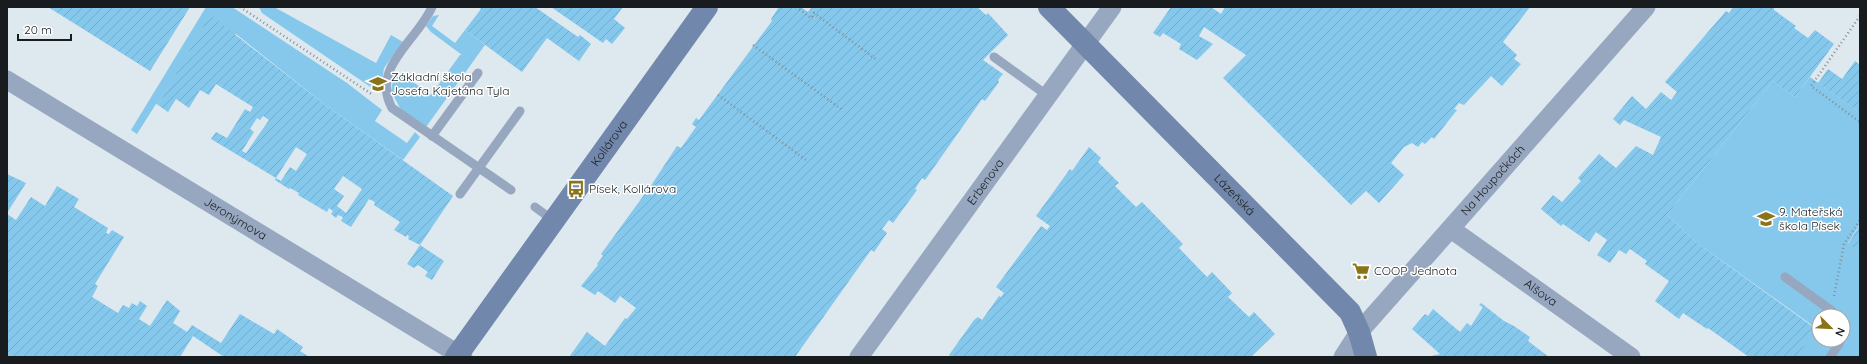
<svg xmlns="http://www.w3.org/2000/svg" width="1867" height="364" viewBox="0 0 1867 364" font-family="Quicksand,sans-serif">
<defs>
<pattern id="garden-furrows" width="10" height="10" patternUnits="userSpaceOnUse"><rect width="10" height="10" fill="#85c8eb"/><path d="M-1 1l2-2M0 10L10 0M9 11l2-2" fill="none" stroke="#72abc9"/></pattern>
</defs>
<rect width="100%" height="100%" fill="#dde8ef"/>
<!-- green -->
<g fill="#85c8eb" fill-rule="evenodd">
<polygon points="206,7 232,7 347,83 382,110 375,121 407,143 415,132 420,137 403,160 324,104 236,34 171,83 158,105 156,104 137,134 131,130"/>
<polygon points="259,7 274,7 376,63 391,35 403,42 384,68 381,89 375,90 262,13"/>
<polygon points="439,15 432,26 455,43 465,30 485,45 426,127 401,110 391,91 394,74 402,74 431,95 460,55 462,55 431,32 426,26 433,16"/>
<path d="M1810 77 1860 113V224L1848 243 1860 252V357H1795L1816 328 1697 243 1667 215 1773 81 1795 97ZM1819 316H1843V340H1819Z"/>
</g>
<!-- garden -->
<g fill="url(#garden-furrows)" fill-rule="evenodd">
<polygon points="48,7 190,7 150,71"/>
<polygon points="479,7 535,7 578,37 580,35 591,44 579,61 547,38 522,72 465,30 481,9"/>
<polygon points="551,7 623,7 614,19 625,28 612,44 606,39 603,43"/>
<polygon points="779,7 801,7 808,12 812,7 977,7 986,15 988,13 1008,35 983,60 1003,74 998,80 999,82 985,101 982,99 930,173 925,180 922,178 915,189 917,190 893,223 889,220 882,229 887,233 874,252 871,250 795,357 569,357 587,332 605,346 625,318 627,319 636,308 620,296 615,303 598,291 595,295 581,286 598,265 597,264 603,256 601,254 652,184 677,146 681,148 696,127 692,124 696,118 699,120 772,21 771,19"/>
<polygon points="1171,7 1211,7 1221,14 1225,7 1530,7 1503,42 1517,55 1514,59 1521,64 1502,86 1491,76 1464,105 1459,103 1454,109 1457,110 1434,139 1432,137 1425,144 1422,142 1418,147 1412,143 1404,147 1391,163 1404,175 1379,203 1366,191 1351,205 1223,78 1246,55 1204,27 1199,36 1213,44 1197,60 1179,49 1181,44 1163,33 1160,37 1153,33"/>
<polygon points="1733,7 1774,7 1774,10 1796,26 1794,28 1808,38 1815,30 1834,44 1795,97 1773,81 1667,215 1697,243 1816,329 1796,357 1749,357 1708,328 1707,329 1683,313 1679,319 1655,301 1669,281 1645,264 1647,261 1630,249 1626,254 1619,250 1610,263 1597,255 1607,240 1596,232 1589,242 1563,224 1561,226 1541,209 1553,195 1562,202 1581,181 1578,178 1599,154 1616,168 1636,146 1653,155 1661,137 1624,120 1620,125 1613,119 1632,96 1646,109 1661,92 1671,100 1677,92 1665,82 1726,11 1729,13"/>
<path d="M210 15 324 104 453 196 420 245 444 261 432 280 425 276 428 272 418 265 414 268 407 264 420 245 408 239 409 236 407 235 406 237 394 230 400 222 374 205 375 202 369 199 351 227 341 221 343 217 338 215 336 218 331 214 333 211 329 208 327 212 298 195 299 193 290 188 289 189 275 180 276 178 211 139 216 132 227 138 245 109 250 112 253 107 216 84 209 95 200 90 189 108 176 99 168 112 158 105ZM263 116 269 120 246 153 242 151 254 132 250 129 257 118 260 120ZM296 147 307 154 296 171 290 167 281 181 276 178ZM343 176 362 189 346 213 337 206 344 196 334 189Z"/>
<polygon points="1855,61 1860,65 1860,113 1818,83 1828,69 1842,79"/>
<polygon points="1089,147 1101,158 1098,162 1119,183 1115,186 1136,207 1142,202 1183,244 1179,248 1207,277 1212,272 1232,293 1228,297 1249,317 1254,312 1275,334 1251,357 951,357 949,355 974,320 978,317 982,320 999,296 1001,297 1004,293 996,287 1041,226 1047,230 1050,226 1036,216 1070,169 1072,171"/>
<polygon points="7,174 26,183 7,213"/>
<polygon points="57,186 79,199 74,207 108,228 106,233 109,234 112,230 124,237 95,284 98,286 92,297 118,313 123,305 129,308 132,303 137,306 140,301 147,306 139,319 150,326 167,300 180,311 173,323 187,332 192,325 221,343 240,314 274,334 277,329 303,347 300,351 308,356 307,357 224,357 193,336 180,357 7,357 7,214 16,220 31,197 45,206"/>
<polygon points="1860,225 1860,252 1848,244"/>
<polygon points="1481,303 1504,321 1514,326 1530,337 1528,341 1549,357 1427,357 1440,354 1412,329 1425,314 1428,316 1433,309 1460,332 1467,323 1471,326 1483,307 1479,305"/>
</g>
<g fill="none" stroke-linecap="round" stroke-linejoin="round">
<!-- path -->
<g stroke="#868e93" stroke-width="2.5" stroke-dasharray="1 3" stroke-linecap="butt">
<polyline points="240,7 373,95"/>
<polyline points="796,7 811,18 814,13 877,60"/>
<polyline points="1860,16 1811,86 1860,122"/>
<polyline points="753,45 841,109"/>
<polyline points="718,95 806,160"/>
<polyline points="1834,296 1844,244 1860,220"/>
</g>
<!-- lane -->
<g stroke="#97a7c0" stroke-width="9">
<path d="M432 7C417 41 370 68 392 108L511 190"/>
<polyline points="994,57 1048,96"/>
<polyline points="432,136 478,73"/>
<polyline points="460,194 520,111"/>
<polyline points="535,207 554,221"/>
<polyline points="1785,277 1832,311 1835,316"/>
<polyline points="1830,357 1839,344 1840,340"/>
</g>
<!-- street -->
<g stroke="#97a7c0" stroke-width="19">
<path id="s1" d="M7 80 463 357"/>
<path id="s2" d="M1451 229 1631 357"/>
<path id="s3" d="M859 357 1112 7"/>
<path id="s4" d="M1343 357 1359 332 1646 7"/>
</g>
<!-- secondary -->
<g stroke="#7188ac" stroke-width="22">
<path id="s5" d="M1049 7 1350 312 1359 332 1366 357"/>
<path id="s6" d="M456 357 707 7"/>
</g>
</g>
<!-- icons -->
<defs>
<g id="school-bare" transform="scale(1.38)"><path d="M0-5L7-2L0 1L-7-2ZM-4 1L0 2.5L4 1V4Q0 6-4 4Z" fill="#8a7418" stroke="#fff" stroke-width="2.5" paint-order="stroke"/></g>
<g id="bus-bare" transform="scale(1.38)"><path d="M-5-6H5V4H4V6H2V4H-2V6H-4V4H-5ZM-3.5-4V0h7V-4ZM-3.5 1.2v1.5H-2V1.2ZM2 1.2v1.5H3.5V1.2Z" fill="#8a7418" stroke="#fff" stroke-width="2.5" paint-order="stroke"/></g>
<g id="supermarket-bare" transform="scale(1.38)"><path d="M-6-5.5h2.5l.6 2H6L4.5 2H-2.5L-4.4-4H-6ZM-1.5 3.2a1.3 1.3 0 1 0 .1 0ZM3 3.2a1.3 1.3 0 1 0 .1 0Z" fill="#8a7418" stroke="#fff" stroke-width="2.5" paint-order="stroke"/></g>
</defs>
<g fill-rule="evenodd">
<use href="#school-bare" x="378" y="84"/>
<use href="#bus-bare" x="576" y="189"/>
<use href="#school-bare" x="1766" y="219"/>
<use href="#supermarket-bare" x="1361" y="271"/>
</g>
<g text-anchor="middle" stroke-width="3" stroke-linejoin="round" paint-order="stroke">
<!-- poi labels -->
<g font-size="12" fill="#181c1e" stroke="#fff" text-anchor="start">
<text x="391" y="81">Základní škola<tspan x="391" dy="14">Josefa Kajetána Tyla</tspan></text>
<text x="589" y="193">Písek, Kollárova</text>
<text x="1779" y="216">9. Mateřská<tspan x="1779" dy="14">škola Písek</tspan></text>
<text x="1374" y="275">COOP Jednota</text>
</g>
<!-- street labels -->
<g font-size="12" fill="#181c1e" stroke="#fff">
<text dy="4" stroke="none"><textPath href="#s6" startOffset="263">Kollárova</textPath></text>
<text dy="4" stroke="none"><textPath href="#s4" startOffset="232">Na Houpačkách</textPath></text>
<text dy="4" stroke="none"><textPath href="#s3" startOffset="216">Erbenova</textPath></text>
<text dy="4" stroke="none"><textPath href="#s5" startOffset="264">Lázeňská</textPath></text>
<text dy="4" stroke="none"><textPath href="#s1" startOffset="267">Jeronýmova</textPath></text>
<text dy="4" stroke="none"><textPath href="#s2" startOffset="110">Alšova</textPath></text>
</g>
</g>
<!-- border -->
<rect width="1867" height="364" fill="none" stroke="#181c1e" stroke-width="16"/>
<!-- north arrow -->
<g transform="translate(1831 328) rotate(114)"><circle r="19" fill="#ffffff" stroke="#a3a4a5"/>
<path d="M0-3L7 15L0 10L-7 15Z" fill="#8a7418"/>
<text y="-6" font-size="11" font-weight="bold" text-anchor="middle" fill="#181c1e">N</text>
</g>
<!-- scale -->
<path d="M18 34v6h53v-6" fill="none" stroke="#181c1e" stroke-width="2"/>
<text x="24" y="34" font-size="12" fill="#181c1e" stroke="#ffffff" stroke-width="3" paint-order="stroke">20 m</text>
</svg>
